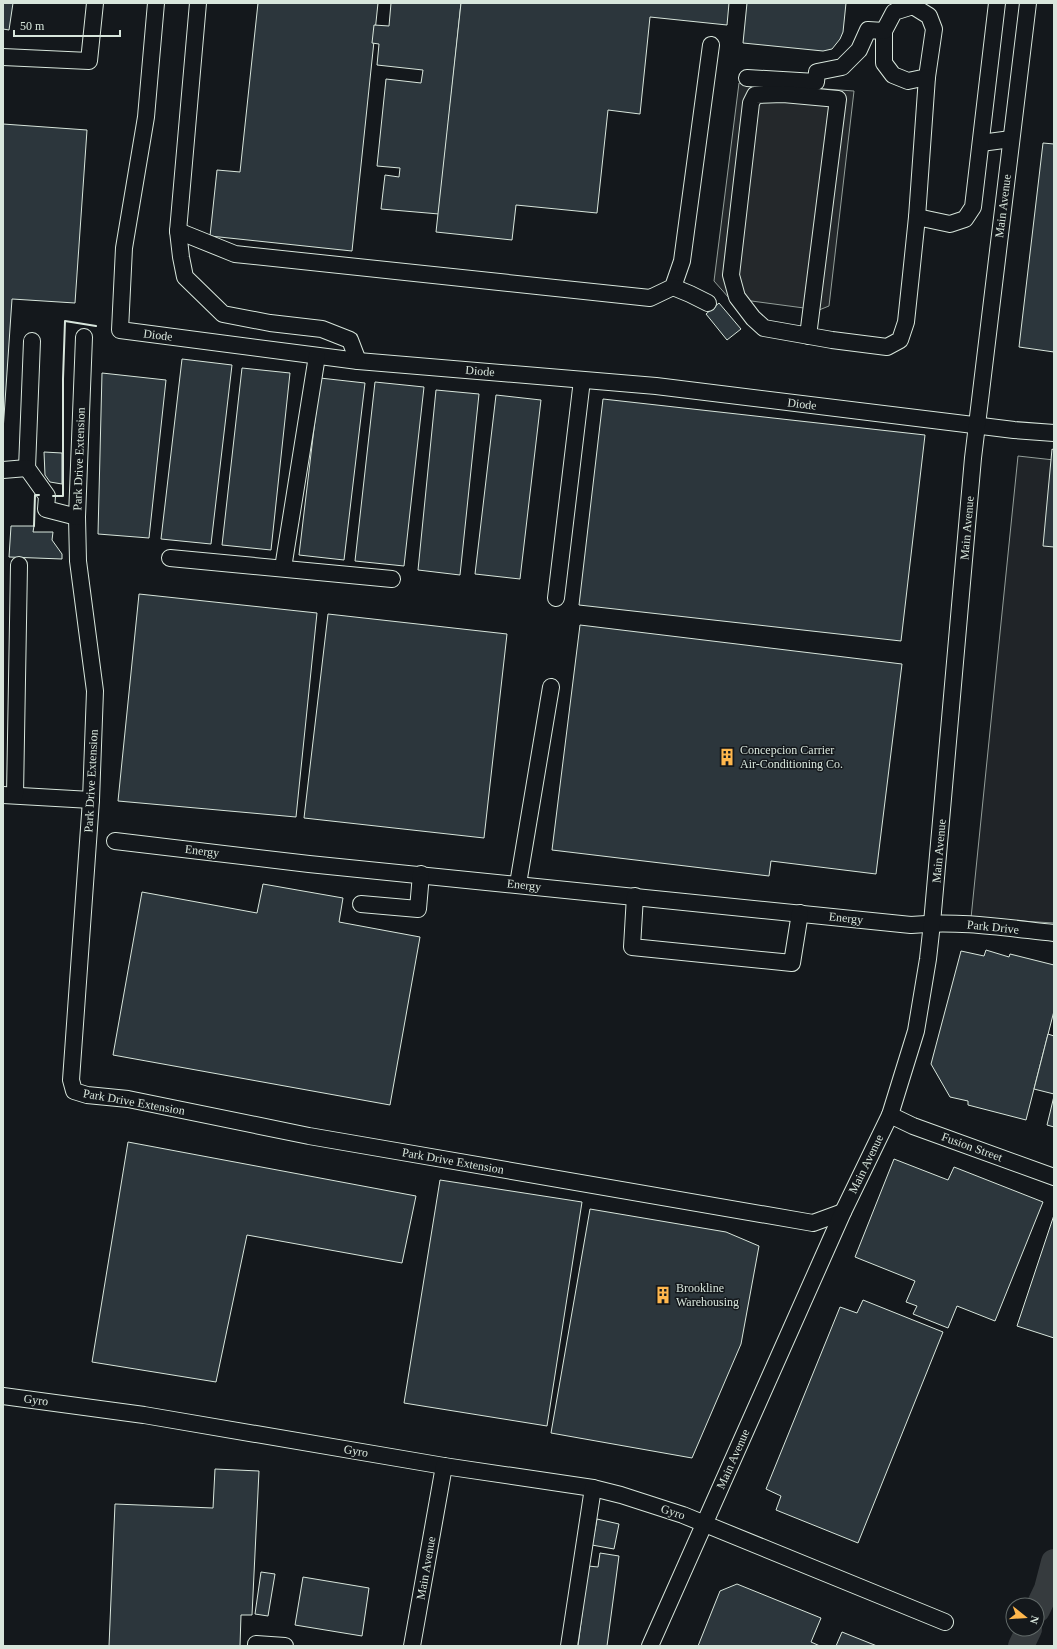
<svg xmlns="http://www.w3.org/2000/svg" width="1057" height="1649" viewBox="0 0 1057 1649" font-family="Georgia,serif">
<rect width="100%" height="100%" fill="#14181c"/>
<!-- green -->
<polygon fill="#202428" stroke="#939e99" points="1018,456 1054,460 1054,923 971,918"/>
<!-- parking -->
<polygon fill="#24282b" stroke="#939e99" points="739,83 854,91 829,306 819,310 729,298 714,281"/>
<g fill="none" stroke-linecap="round" stroke-linejoin="round">
<!-- river -->
<g stroke="#363b3e" stroke-width="26">
<polyline points="1037,1610 1047,1589 1054,1562"/>
<polyline points="1021,1646 1029,1629"/>
</g>
</g>
<!-- building -->
<g fill="#2c363c" stroke="#d8e6dc">
<polygon points="3,3 13,3 9,30 3,29"/>
<polygon points="258,3 378,3 352,251 210,236 217,170 240,172"/>
<polygon points="391,3 461,3 439,214 381,209 385,175 399,177 400,168 377,166 386,79 421,83 423,70 377,65 379,44 372,43 374,25 389,26"/>
<polygon points="461,3 729,3 727,25 650,17 640,114 608,110 597,213 516,205 512,240 436,232"/>
<polygon points="747,3 846,3 843,32 840,39 832,49 823,51 743,43"/>
<polygon points="3,124 87,130 75,303 12,299 3,431"/>
<polygon points="1043,143 1054,144 1054,352 1019,347"/>
<polygon points="719,303 741,329 727,340 706,314"/>
<polygon points="182,359 232,365 211,544 161,539"/>
<polygon points="242,368 290,373 271,550 222,545"/>
<polygon points="102,373 166,380 149,538 98,534"/>
<polygon points="320,378 365,383 344,560 299,555"/>
<polygon points="375,382 424,387 404,566 355,561"/>
<polygon points="436,390 479,394 460,575 418,570"/>
<polygon points="496,395 541,400 520,579 475,574"/>
<polygon points="603,399 925,435 901,641 579,605"/>
<polygon points="1052,449 1054,450 1054,547 1043,546"/>
<polygon points="44,452 62,453 62,484 50,482 45,475"/>
<polygon points="11,526 34,526 33,532 53,532 52,540 62,554 62,559 9,557"/>
<polygon points="139,594 317,613 296,817 118,801"/>
<polygon points="328,614 507,634 484,838 304,818"/>
<polygon points="580,625 902,664 876,874 771,861 769,876 552,850"/>
<polygon points="263,884 343,898 339,922 420,937 390,1105 113,1055 142,892 257,913"/>
<polygon points="986,950 1009,957 1010,954 1054,965 1054,1011 1026,1120 968,1105 968,1101 950,1097 931,1064 961,951 984,956"/>
<polygon points="1048,1034 1054,1036 1054,1094 1034,1089"/>
<polygon points="1054,1096 1054,1127 1047,1125"/>
<polygon points="128,1142 416,1196 402,1263 247,1235 216,1382 92,1362"/>
<polygon points="894,1159 948,1180 954,1167 1043,1202 995,1321 957,1306 948,1328 913,1314 917,1306 906,1302 915,1281 855,1257"/>
<polygon points="440,1180 582,1202 547,1426 404,1403"/>
<polygon points="590,1209 726,1232 759,1246 741,1344 692,1458 551,1433"/>
<polygon points="1054,1215 1054,1338 1017,1326"/>
<polygon points="863,1300 943,1332 858,1543 776,1510 781,1496 766,1489 840,1307 857,1313"/>
<polygon points="215,1469 259,1471 252,1615 241,1615 240,1646 109,1646 115,1504 213,1508"/>
<polygon points="597,1519 619,1524 614,1549 592,1545"/>
<polygon points="600,1553 619,1556 607,1646 578,1646 588,1566 598,1567"/>
<polygon points="261,1572 275,1574 268,1616 255,1614"/>
<polygon points="303,1577 369,1588 362,1636 295,1625"/>
<polygon points="737,1584 821,1618 811,1642 820,1646 698,1646 720,1591"/>
<polygon points="842,1632 877,1646 836,1646"/>
</g>
<g fill="none" stroke-linecap="round" stroke-linejoin="round">
<!-- minor casing -->
<g stroke="#d8e6dc" stroke-width="18">
<g id="minor">
<polyline points="156,3 146,117 124,248 120,330 358,361 656,386 1014,430 1054,433"/>
<polyline points="198,3 178,231 181,257 185,277 223,314 270,323 322,329 350,340 358,361"/>
<polygon points="913,6 929,16 934,29 927,77 908,81 893,75 884,63 884,31 894,12"/>
<polyline points="3,57 89,61 95,3"/>
<polyline points="747,78 816,82 817,72 842,67 859,50 868,30 884,31"/>
<polyline points="981,143 1011,139"/>
<polyline points="917,217 950,224 965,219 973,207 997,3"/>
<polyline points="178,231 235,254 650,298 673,287 682,261 711,45"/>
<polyline points="673,287 690,294 708,303"/>
<polyline points="808,336 838,99 783,94 755,95 751,103 731,275 737,297 753,318 764,328 832,340 887,347 900,340 906,322 911,275 917,217 927,77"/>
<polyline points="84,337 77,517 78,561 95,691 91,800 71,1080 74,1091 87,1095 128,1099 309,1136 813,1223 843,1212"/>
<polyline points="32,341 27,468 47,496 46,509 77,517"/>
<polyline points="3,470 27,468"/>
<polyline points="170,558 392,579"/>
<polyline points="283,568 317,356"/>
<polyline points="556,598 582,380"/>
<polyline points="3,795 91,800"/>
<polyline points="15,795 19,565"/>
<path d="M115 841 309 864 911 925C958 920 1007 928 1054 933"/>
<polyline points="518,884 551,687"/>
<polyline points="635,896 632,947 792,963 800,913"/>
<polyline points="361,904 418,909 421,874"/>
<polyline points="890,1115 913,1126 1054,1177"/>
<polyline points="3,1396 144,1415 444,1466 593,1488 621,1495 683,1515 945,1622"/>
<polyline points="256,1646 256,1644 285,1646"/>
<polyline points="412,1646 444,1466"/>
<polyline points="569,1646 593,1488"/>
<polyline points="650,1646 843,1212 890,1115 916,1031 928,959 932,923 973,458 1028,3"/>
</g>
</g>
<!-- minor -->
<use href="#minor" stroke="#14181c" stroke-width="16"/>
<!-- wall -->
<g stroke="#d8e6dc" stroke-width="2">
<polyline points="53,496 63,496 63,379 65,321 96,326"/>
<polyline points="34,526 35,495 39,495"/>
</g>
</g>
<!-- icons -->
<defs>
<g id="building-bare" transform="scale(1.38)"><path d="M-4-6H4V6H1V3H-1V6H-4ZM-2.5-4.3h1.7v1.8h-1.7ZM.8-4.3h1.7v1.8H.8ZM-2.5-1h1.7V.8h-1.7ZM.8-1h1.7V.8H.8Z" fill="#ffb74d" stroke="#14181c" stroke-width="2.5" paint-order="stroke"/></g>
</defs>
<g fill-rule="evenodd">
<use href="#building-bare" x="727" y="757"/>
<use href="#building-bare" x="663" y="1295"/>
</g>
<g text-anchor="middle" stroke-width="3" stroke-linejoin="round" paint-order="stroke">
<!-- street labels -->
<g font-size="12" fill="#d8e6dc" stroke="#14181c">
<text transform="translate(1003 206) rotate(-83)" y="4">Main Avenue</text>
<text transform="translate(158 335) rotate(7)" y="4">Diode</text>
<text transform="translate(480 371) rotate(5)" y="4">Diode</text>
<text transform="translate(802 404) rotate(7)" y="4">Diode</text>
<text transform="translate(79 459) rotate(-88)" y="4">Park Drive Extension</text>
<text transform="translate(967 528) rotate(-85)" y="4">Main Avenue</text>
<text transform="translate(91 781) rotate(-87)" y="4">Park Drive Extension</text>
<text transform="translate(202 851) rotate(7)" y="4">Energy</text>
<text transform="translate(939 851) rotate(-85)" y="4">Main Avenue</text>
<text transform="translate(524 885) rotate(6)" y="4">Energy</text>
<text transform="translate(846 918) rotate(6)" y="4">Energy</text>
<text transform="translate(993 927) rotate(6)" y="4">Park Drive</text>
<text transform="translate(134 1102) rotate(10)" y="4">Park Drive Extension</text>
<text transform="translate(972 1147) rotate(20)" y="4">Fusion Street</text>
<text transform="translate(453 1161) rotate(10)" y="4">Park Drive Extension</text>
<text transform="translate(866 1164) rotate(-64)" y="4">Main Avenue</text>
<text transform="translate(36 1400) rotate(8)" y="4">Gyro</text>
<text transform="translate(356 1451) rotate(10)" y="4">Gyro</text>
<text transform="translate(733 1459) rotate(-66)" y="4">Main Avenue</text>
<text transform="translate(673 1512) rotate(19)" y="4">Gyro</text>
<text transform="translate(426 1568) rotate(-80)" y="4">Main Avenue</text>
</g>
<!-- poi labels -->
<g font-size="12" fill="#d8e6dc" stroke="#14181c" text-anchor="start">
<text x="740" y="754">Concepcion Carrier<tspan x="740" dy="14">Air-Conditioning Co.</tspan></text>
<text x="676" y="1292">Brookline<tspan x="676" dy="14">Warehousing</tspan></text>
</g>
</g>
<!-- border -->
<rect width="1057" height="1649" fill="none" stroke="#d8e6dc" stroke-width="8"/>
<!-- north arrow -->
<g transform="translate(1025 1617) rotate(107)"><circle r="19" fill="#14181c" stroke="#626a69"/>
<path d="M0-3L7 15L0 10L-7 15Z" fill="#ffb74d"/>
<text y="-6" font-size="11" font-weight="bold" text-anchor="middle" fill="#d8e6dc">N</text>
</g>
<!-- scale -->
<path d="M14 30v6h106v-6" fill="none" stroke="#d8e6dc" stroke-width="2"/>
<text x="20" y="30" font-size="12" fill="#d8e6dc" stroke="#14181c" stroke-width="3" paint-order="stroke">50 m</text>
</svg>
